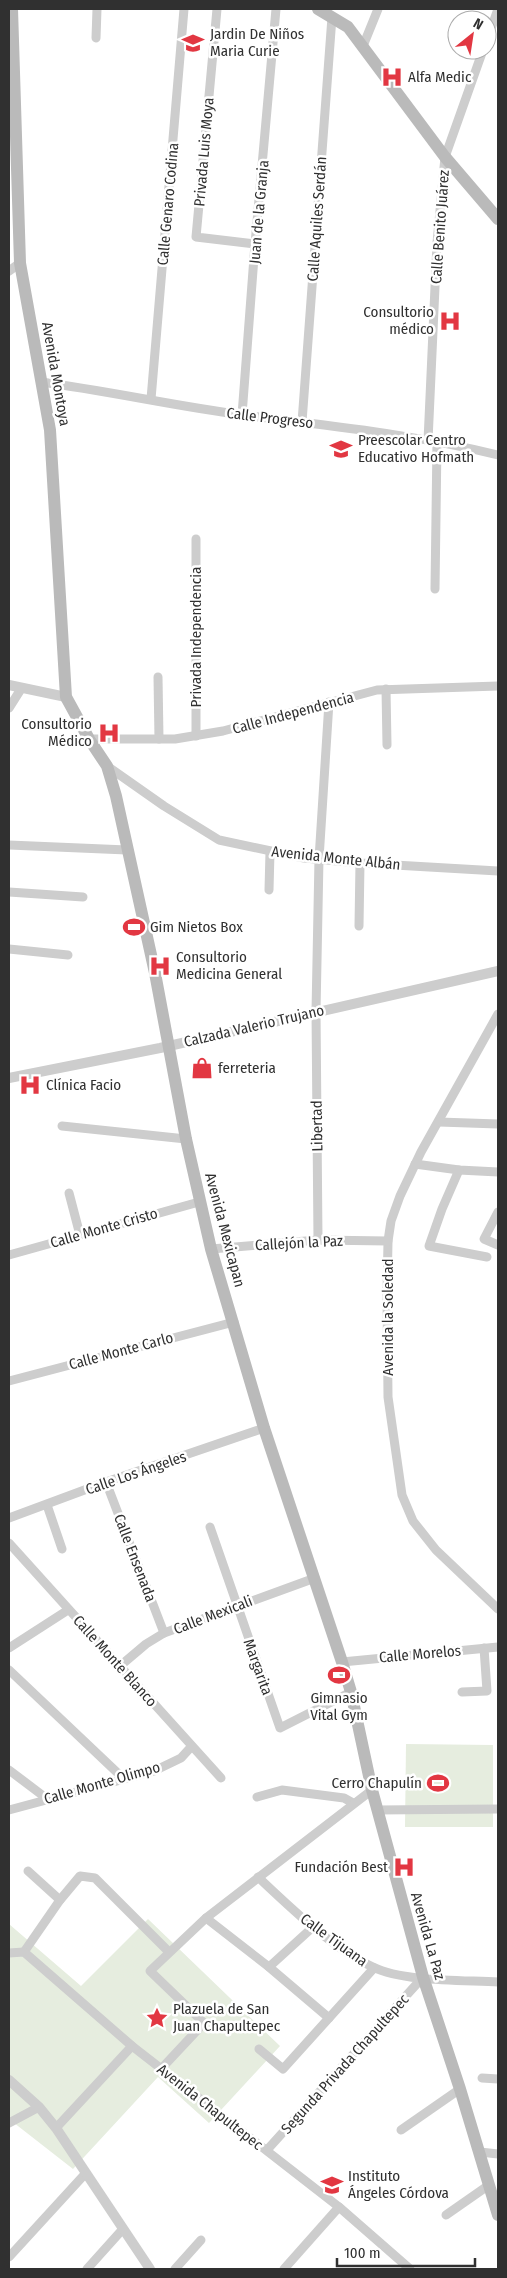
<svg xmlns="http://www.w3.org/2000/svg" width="507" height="2278" viewBox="0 0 507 2278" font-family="'Fira Sans Condensed',sans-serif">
<rect width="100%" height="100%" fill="#fff"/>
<!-- green -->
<g fill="#e6eddf">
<polygon points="406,1744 493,1745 493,1827 405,1827"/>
<polygon points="148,1919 280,2046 209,2123 158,2077 73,2169 9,2119 9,1924 81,1986"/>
</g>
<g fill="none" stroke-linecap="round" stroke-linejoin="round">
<!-- minor -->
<g stroke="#cdcdcd" stroke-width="9">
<polyline points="217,9 196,237 255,244"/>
<polyline points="96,38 97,9"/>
<polyline points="487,40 498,9"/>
<polyline points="363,46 378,9"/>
<polyline points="9,271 20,263"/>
<path d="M41 382C109 391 175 406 243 415 328 426 414 434 498 455"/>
<polyline points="151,399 184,9"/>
<polyline points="242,415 255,244 276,9"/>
<polyline points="302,422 332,17"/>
<polyline points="428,441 437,243 445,157 483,50"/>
<polyline points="196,539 196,736"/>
<polyline points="435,589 437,442"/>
<polyline points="158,677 159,739"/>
<polyline points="386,689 387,745"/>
<polyline points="9,708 21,689"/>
<polyline points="89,739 175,739 223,731 377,690 498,686"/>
<polyline points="107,766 164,806 219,840 304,858 360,863 498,871"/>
<polyline points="9,845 127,850"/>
<polyline points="269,890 270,852"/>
<polyline points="9,892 83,897"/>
<polyline points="359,926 360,863"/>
<polyline points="9,949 68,955"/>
<polyline points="498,1014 421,1152 400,1196 391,1221 388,1241 387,1295 388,1397 402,1495 413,1521 436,1550 498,1609"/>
<polyline points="439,1122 498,1124"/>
<polyline points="62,1126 186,1139"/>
<polyline points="415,1164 459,1170 498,1172"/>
<polyline points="459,1170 442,1209 429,1246 487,1257"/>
<polyline points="69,1193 80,1235"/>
<polyline points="498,1212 484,1239 498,1245"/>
<polyline points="318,1240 316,1011 319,859 329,702"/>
<polyline points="211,1249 318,1240 388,1241"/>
<polyline points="9,1255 199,1202"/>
<polyline points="9,1381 234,1322"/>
<polyline points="106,1482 164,1633"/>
<polyline points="47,1505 62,1549"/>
<polyline points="9,1518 106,1482 264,1428"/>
<polyline points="210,1527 280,1728 351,1692"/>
<polyline points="9,1543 221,1778"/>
<polyline points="9,1648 68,1610"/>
<polyline points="342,1662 498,1647"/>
<polyline points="120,1666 146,1644 164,1633 315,1578"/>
<polyline points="9,1670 124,1779"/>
<polyline points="462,1692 487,1691 484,1648"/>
<polyline points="9,1770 46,1798"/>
<polyline points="257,1797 282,1790 344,1798 353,1803"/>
<polyline points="9,1810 154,1771 181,1758 191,1747"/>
<polyline points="377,1810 498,1809"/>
<polyline points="28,1871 60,1900"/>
<path d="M258 1877C291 1908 332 1948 373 1967 403 1982 464 1980 498 1982"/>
<polyline points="206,1918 269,1967 329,2018"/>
<polyline points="24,1952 60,1900 80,1876 95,1878 169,1952"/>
<polyline points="9,1953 24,1952 132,2046 339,2207 410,2269"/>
<polyline points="269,1967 313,1927"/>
<polyline points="259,2049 283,2069 374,1968"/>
<polyline points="161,2069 204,2023 150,1971 206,1918 372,1790"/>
<polyline points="482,2078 498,2079"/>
<polyline points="9,2123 39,2107"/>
<polyline points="56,2128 132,2046"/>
<polyline points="401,2130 460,2089"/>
<polyline points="267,2150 423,1977"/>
<polyline points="480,2152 498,2154"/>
<polyline points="446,2215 489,2185"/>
<polyline points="9,2257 85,2174"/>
<polyline points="87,2269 122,2230"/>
<polyline points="175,2269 201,2240"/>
<polyline points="284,2269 339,2207"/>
</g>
<!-- tertiary -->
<g stroke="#cdcdcd" stroke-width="10">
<polyline points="9,685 66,697"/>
<polyline points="9,1078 160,1048 498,971"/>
<polyline points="9,2080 39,2107 56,2128 150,2269"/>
</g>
<!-- secondary -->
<g stroke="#bababa" stroke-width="12">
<polyline points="12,9 20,263 50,430 66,697 89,739 107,766 116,796 155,973 186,1139 211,1249 264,1428 342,1662 351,1692 372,1790 423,1977 460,2089 498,2215"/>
<polyline points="318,9 348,27 445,157 498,219"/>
</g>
</g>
<!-- icons -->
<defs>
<g id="school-bare" transform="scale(1.725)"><path d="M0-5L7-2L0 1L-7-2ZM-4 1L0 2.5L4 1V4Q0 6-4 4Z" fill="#e23742" stroke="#fff" stroke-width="2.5" paint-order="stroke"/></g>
<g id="hospital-bare" transform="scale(1.725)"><path d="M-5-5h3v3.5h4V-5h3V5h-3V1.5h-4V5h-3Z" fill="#e23742" stroke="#fff" stroke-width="2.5" paint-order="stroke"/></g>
<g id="stadium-bare" transform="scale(1.725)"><path d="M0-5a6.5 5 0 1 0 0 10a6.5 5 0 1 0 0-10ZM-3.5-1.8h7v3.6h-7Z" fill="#e23742" stroke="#fff" stroke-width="2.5" paint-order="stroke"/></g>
<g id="shop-bare" transform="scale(1.725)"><path d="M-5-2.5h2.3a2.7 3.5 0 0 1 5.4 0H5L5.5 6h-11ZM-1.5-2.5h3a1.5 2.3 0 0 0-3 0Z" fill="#e23742" stroke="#fff" stroke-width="2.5" paint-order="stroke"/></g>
<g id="sight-bare" transform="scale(1.725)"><path d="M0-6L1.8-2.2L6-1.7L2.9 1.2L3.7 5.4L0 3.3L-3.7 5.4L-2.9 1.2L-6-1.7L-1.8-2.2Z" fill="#e23742" stroke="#fff" stroke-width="2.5" paint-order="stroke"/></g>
</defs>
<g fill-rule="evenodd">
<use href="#school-bare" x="193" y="43"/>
<use href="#hospital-bare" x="392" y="77"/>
<use href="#hospital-bare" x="450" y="321"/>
<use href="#school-bare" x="341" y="449"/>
<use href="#hospital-bare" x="109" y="733"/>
<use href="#stadium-bare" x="134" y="927"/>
<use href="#hospital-bare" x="160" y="966"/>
<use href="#shop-bare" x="202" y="1068"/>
<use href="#hospital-bare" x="30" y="1085"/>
<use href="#stadium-bare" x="339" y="1675"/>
<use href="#stadium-bare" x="438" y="1783"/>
<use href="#hospital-bare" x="404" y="1867"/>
<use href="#sight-bare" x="157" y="2018"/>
<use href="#school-bare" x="332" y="2185"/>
</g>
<g text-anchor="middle" stroke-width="5" stroke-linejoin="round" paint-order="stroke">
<!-- poi labels -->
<g font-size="15" fill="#303030" stroke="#fff" text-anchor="start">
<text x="210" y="39">Jardin De Niños<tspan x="210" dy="17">Maria Curie</tspan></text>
<text x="408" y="82">Alfa Medic</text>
<text x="434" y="317" text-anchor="end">Consultorio<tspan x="434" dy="17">médico</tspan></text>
<text x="358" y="445">Preescolar Centro<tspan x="358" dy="17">Educativo Hofmath</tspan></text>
<text x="92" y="729" text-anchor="end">Consultorio<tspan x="92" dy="17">Médico</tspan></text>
<text x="150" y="932">Gim Nietos Box</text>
<text x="176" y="962">Consultorio<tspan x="176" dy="17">Medicina General</tspan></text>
<text x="218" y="1073">ferreteria</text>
<text x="46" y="1090">Clínica Facio</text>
<text x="339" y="1703" text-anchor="middle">Gimnasio<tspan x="339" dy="17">Vital Gym</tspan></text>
<text x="422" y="1788" text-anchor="end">Cerro Chapulín</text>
<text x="388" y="1872" text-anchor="end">Fundación Best</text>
<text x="173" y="2014">Plazuela de San<tspan x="173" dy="17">Juan Chapultepec</tspan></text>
<text x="348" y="2181">Instituto<tspan x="348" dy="17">Ángeles Córdova</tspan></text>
</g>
<!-- street labels -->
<g font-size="15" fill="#303030" stroke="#fff">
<text transform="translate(204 152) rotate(-85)" y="5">Privada Luis Moya</text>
<text transform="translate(168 204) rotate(-85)" y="5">Calle Genaro Codina</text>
<text transform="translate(259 212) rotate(-85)" y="5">Juan de la Granja</text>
<text transform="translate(317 219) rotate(-86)" y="5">Calle Aquiles Serdán</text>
<text transform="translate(440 227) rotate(-86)" y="5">Calle Benito Juárez</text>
<text transform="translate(56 374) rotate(80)" y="5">Avenida Montoya</text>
<text transform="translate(270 418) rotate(7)" y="5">Calle Progreso</text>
<text transform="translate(196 637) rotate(-90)" y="5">Privada Independencia</text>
<text transform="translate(293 713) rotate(-15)" y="5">Calle Independencia</text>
<text transform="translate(336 858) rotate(6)" y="5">Avenida Monte Albán</text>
<text transform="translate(254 1026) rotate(-13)" y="5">Calzada Valerio Trujano</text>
<text transform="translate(317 1126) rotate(-91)" y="5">Libertad</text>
<text transform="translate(104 1228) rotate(-16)" y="5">Calle Monte Cristo</text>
<text transform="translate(225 1230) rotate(75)" y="5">Avenida Mexicapan</text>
<text transform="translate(299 1243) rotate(-3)" y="5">Callejón la Paz</text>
<text transform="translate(388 1317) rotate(-90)" y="5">Avenida la Soledad</text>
<text transform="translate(121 1351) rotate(-15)" y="5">Calle Monte Carlo</text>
<text transform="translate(136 1473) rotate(-19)" y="5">Calle Los Ángeles</text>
<text transform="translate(135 1558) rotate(69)" y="5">Calle Ensenada</text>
<text transform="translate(213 1615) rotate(-21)" y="5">Calle Mexicali</text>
<text transform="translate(420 1654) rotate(-5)" y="5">Calle Morelos</text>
<text transform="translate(115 1661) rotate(48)" y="5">Calle Monte Blanco</text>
<text transform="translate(258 1667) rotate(70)" y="5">Margarita</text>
<text transform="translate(102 1783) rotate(-16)" y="5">Calle Monte Olimpo</text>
<text transform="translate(428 1936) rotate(74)" y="5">Avenida La Paz</text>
<text transform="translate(334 1940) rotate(36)" y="5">Calle Tijuana</text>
<text transform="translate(345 2064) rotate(-48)" y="5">Segunda Privada Chapultepec</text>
<text transform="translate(210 2107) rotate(38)" y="5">Avenida Chapultepec</text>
</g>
</g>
<!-- border -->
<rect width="507" height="2278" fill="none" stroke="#303030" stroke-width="20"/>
<!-- north arrow -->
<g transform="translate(472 35) rotate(30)"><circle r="24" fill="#ffffff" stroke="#acacac"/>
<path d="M0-4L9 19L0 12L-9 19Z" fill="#e23742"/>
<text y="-8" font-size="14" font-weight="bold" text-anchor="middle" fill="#303030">N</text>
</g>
<!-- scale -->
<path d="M337 2258v8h138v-8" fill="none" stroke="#303030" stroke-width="2.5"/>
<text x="344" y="2258" font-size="15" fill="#303030" stroke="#ffffff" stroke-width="4" paint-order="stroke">100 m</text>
</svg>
